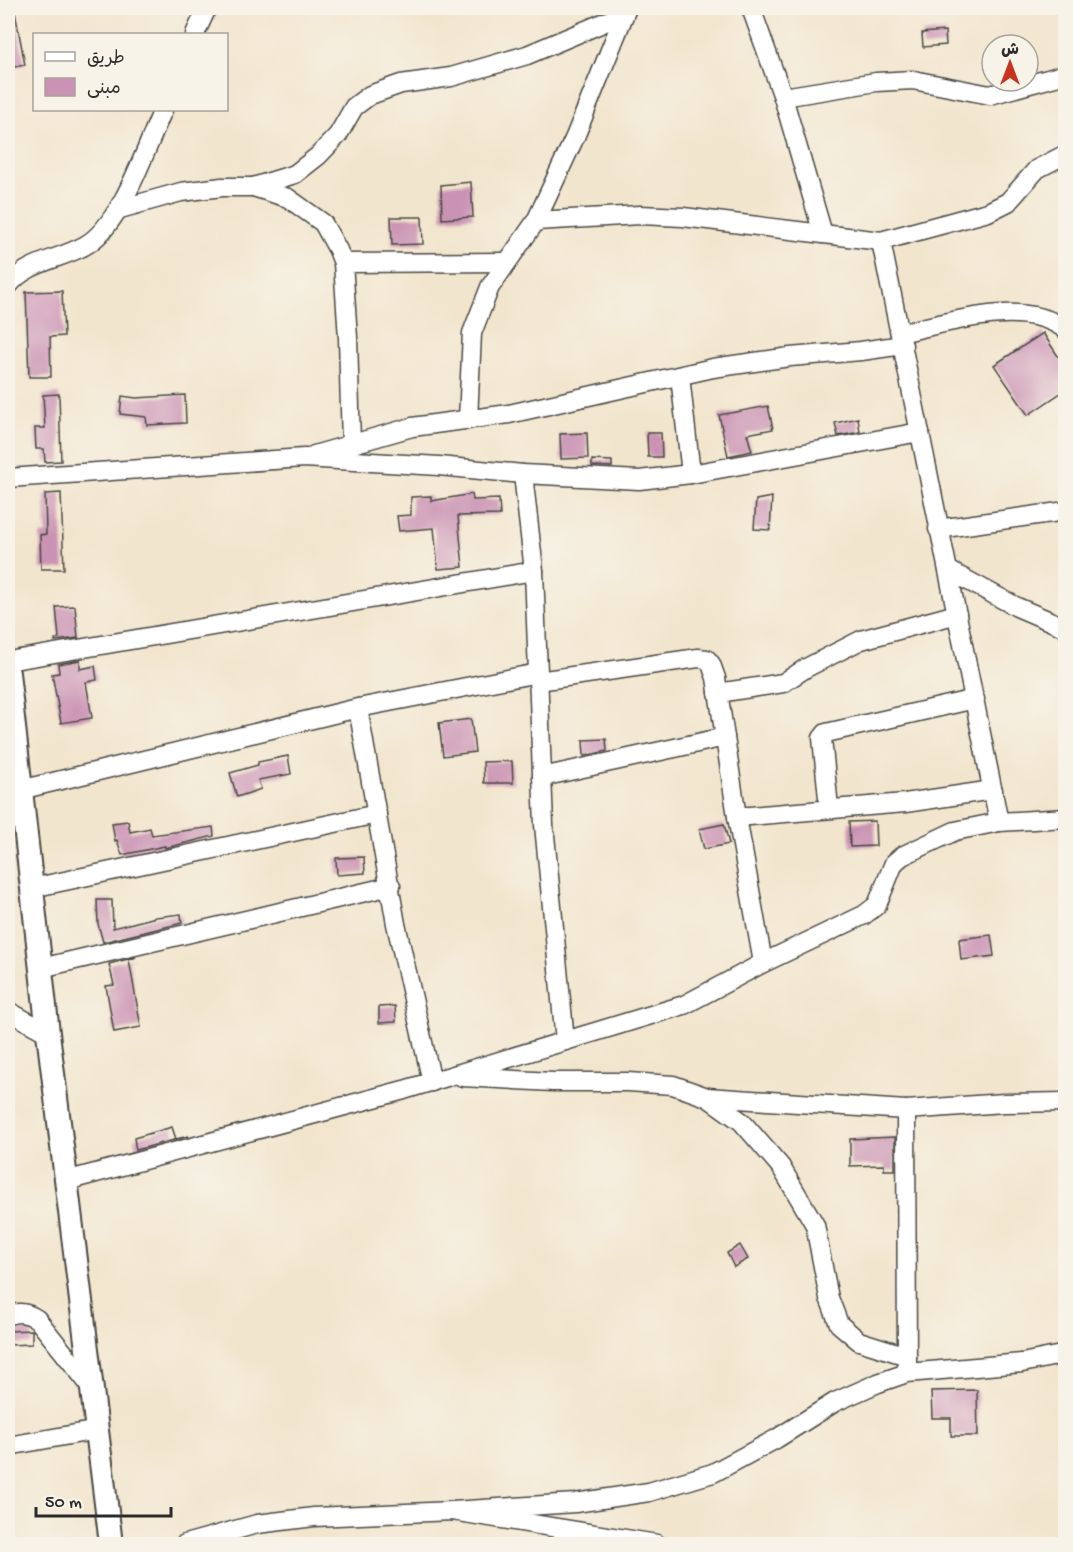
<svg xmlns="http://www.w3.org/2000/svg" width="1073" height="1552" viewBox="0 0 1073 1552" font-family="'Gochi Hand','Playpen Sans Arabic',sans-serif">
<rect width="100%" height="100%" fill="#f7f3e8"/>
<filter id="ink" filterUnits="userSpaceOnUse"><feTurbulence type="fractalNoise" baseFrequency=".0167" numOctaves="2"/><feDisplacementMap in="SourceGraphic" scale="12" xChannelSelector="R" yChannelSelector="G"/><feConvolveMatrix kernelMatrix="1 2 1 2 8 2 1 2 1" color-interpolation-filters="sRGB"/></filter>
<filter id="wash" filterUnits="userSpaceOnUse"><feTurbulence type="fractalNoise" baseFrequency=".008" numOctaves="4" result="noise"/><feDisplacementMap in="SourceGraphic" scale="24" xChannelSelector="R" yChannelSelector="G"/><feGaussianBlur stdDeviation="1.35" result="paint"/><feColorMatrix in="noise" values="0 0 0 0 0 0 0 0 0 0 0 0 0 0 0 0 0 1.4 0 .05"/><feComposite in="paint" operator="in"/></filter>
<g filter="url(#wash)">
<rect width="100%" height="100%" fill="#f2e5cd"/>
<g id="blocks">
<!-- building -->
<g fill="#ca93b4">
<polygon points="15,12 25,65 8,68 8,13"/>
<polygon points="945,31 946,45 923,47 922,33"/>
<polygon points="471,182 473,217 442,219 441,185"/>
<polygon points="391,217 422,217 423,244 392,245"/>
<polygon points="62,291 64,336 50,337 51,377 29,377 26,292"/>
<polygon points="1043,333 1065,367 1065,390 1028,415 994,365"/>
<polygon points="59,394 61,461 45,462 44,449 36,449 35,428 45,428 43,395"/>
<polygon points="185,395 186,423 147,425 146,417 120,414 122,396 136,398"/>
<polygon points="768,406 773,429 747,434 752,451 728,456 719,415"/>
<polygon points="858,418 860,432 838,436 835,423"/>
<polygon points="587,433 588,458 561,459 560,434"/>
<polygon points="647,433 661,433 662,457 648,457"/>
<polygon points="592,460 612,461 612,467 592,466"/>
<polygon points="61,493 64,569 41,569 40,535 46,534 45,494"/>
<polygon points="472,494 473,500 499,499 500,515 458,516 463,567 438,569 434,528 399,531 397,516 411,515 411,497 431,496 431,501"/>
<polygon points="772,497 770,530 754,529 756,500"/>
<polygon points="75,606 78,638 55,641 55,639 59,638 56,607"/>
<polygon points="80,660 80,669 95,666 97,680 86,682 92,718 61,723 52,674 59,673 58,664"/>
<polygon points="471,719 475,752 443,756 439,723"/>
<polygon points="606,739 607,751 584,756 583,740"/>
<polygon points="288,756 291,774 258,780 261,789 237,797 230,773 258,765 258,762"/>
<polygon points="512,761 513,783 484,783 483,762"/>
<polygon points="128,821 130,832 150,828 152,835 213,827 214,836 165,848 165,846 122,855 117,840 115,841 112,823"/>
<polygon points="875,821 876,846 850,847 849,822"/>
<polygon points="724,824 729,844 704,849 699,829"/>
<polygon points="364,857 365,873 337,875 336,858"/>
<polygon points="97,900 112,900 113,928 156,917 181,914 182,923 103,942 98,924"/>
<polygon points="991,935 994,956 961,960 959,939"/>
<polygon points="136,957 129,960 141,1027 114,1032 106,986 114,985 109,964"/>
<polygon points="395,1006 396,1022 379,1023 379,1007"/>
<polygon points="172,1127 176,1139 189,1136 136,1150 134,1138"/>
<polygon points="895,1137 895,1170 884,1170 884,1165 850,1166 850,1139"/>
<polygon points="740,1245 748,1259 734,1267 727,1253"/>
<polygon points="32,1330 32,1344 9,1345 8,1331"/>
<polygon points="977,1390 978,1436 951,1436 951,1418 932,1418 931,1391"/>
</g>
</g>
</g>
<g filter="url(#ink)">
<use href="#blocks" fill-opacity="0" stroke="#494743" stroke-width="1.5"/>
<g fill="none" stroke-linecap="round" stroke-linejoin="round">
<!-- minor casing -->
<g stroke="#494743" stroke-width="21">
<g id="minor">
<polyline points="751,8 783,97 823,234"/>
<polyline points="195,34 207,8"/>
<polyline points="783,97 876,82 913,80 990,95 1066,74"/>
<polyline points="253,187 295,174 318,156 338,135 354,107 370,95 401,84 451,77 527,55 624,14"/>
<polyline points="120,209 181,192 222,187 253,187 288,198 323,223 338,250 343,263 348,338 351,444"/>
<polyline points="536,221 640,215 683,217 881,241 988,212 1008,202 1037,169 1066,154"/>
<polyline points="881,241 999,822"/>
<polyline points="343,263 507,262"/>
<path d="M8 286C27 262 58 260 84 246 121 227 146 147 163 110"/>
<path d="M900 333C947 323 1024 297 1066 330"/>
<polyline points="680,376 691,474"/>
<polyline points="468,420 472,333 490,287 536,221 575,137 627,8"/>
<polyline points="314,455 412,427 509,414 713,368 790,357 861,351 903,345"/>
<polyline points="523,474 534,571 544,825 565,1041"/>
<polyline points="8,478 304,458 439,466 523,474 639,480 691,474 920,432"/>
<polyline points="938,529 1066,511"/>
<polyline points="948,570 1017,607 1066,628"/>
<polyline points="8,661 534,571"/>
<polyline points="538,681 698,658 707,659 711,664 716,678 737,817 763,963"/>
<polyline points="718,693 783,683 806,668 861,640 957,614"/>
<polyline points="358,708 396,924 432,1082"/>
<polyline points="542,777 725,737"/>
<polyline points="20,790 358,708 538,673"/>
<polyline points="829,808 822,738 826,733 975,699"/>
<polyline points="737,817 905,803 993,790"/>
<polyline points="32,888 377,814"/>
<polyline points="41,968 391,886"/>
<polyline points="8,1011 48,1033"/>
<polyline points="462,1077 553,1082 628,1082 673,1085 707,1097 742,1122 781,1167 815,1225 829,1298 839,1324 859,1341 907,1356"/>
<polyline points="707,1097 906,1110 1004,1103 1066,1102"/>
<polyline points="906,1110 907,1366"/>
<polyline points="66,1181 404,1090 684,1005 763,963 864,915 877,905 894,863 902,856 955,831 999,822 1066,818"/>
<path d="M8 1315C19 1312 26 1312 37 1319L92 1388"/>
<polyline points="8,1446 98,1430"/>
<polyline points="452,1511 575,1503 649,1492 713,1473 776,1439 835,1402 878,1383 907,1373 1022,1363 1066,1354"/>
<polyline points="185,1544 257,1524 314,1517 452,1511 657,1544"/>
</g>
</g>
<!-- tertiary casing -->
<g stroke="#494743" stroke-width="26">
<polyline id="tertiary" points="8,673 48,1033 111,1544"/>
</g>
<!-- minor -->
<use href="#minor" stroke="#fff" stroke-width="18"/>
<!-- tertiary -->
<use href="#tertiary" stroke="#fff" stroke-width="22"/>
</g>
</g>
<!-- margin -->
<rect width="1073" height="1552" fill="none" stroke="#f7f3e8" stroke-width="30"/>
<!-- legend -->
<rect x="33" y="33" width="195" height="78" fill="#f7f3e8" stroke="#a5a39c" stroke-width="1.5"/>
<rect x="45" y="52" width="30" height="9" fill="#ffffff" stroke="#a5a39c" stroke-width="1.5"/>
<text x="87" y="63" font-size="18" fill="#2b2b2b">طريق</text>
<rect x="45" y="78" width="30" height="18" fill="#ca93b4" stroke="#a5a39c" stroke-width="1.5"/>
<text x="87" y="93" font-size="18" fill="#2b2b2b">مبنى</text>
<!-- north arrow -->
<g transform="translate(1010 63)"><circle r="28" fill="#f7f3e8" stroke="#a5a39c" stroke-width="1.5"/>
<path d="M0-4.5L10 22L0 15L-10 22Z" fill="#c8321e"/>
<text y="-9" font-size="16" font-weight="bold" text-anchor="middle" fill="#2b2b2b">ش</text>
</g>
<!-- scale -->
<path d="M36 1507v9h135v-9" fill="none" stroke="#2b2b2b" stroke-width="3"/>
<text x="45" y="1507" font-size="18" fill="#2b2b2b" stroke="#f7f3e8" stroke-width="4.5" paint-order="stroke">50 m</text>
</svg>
